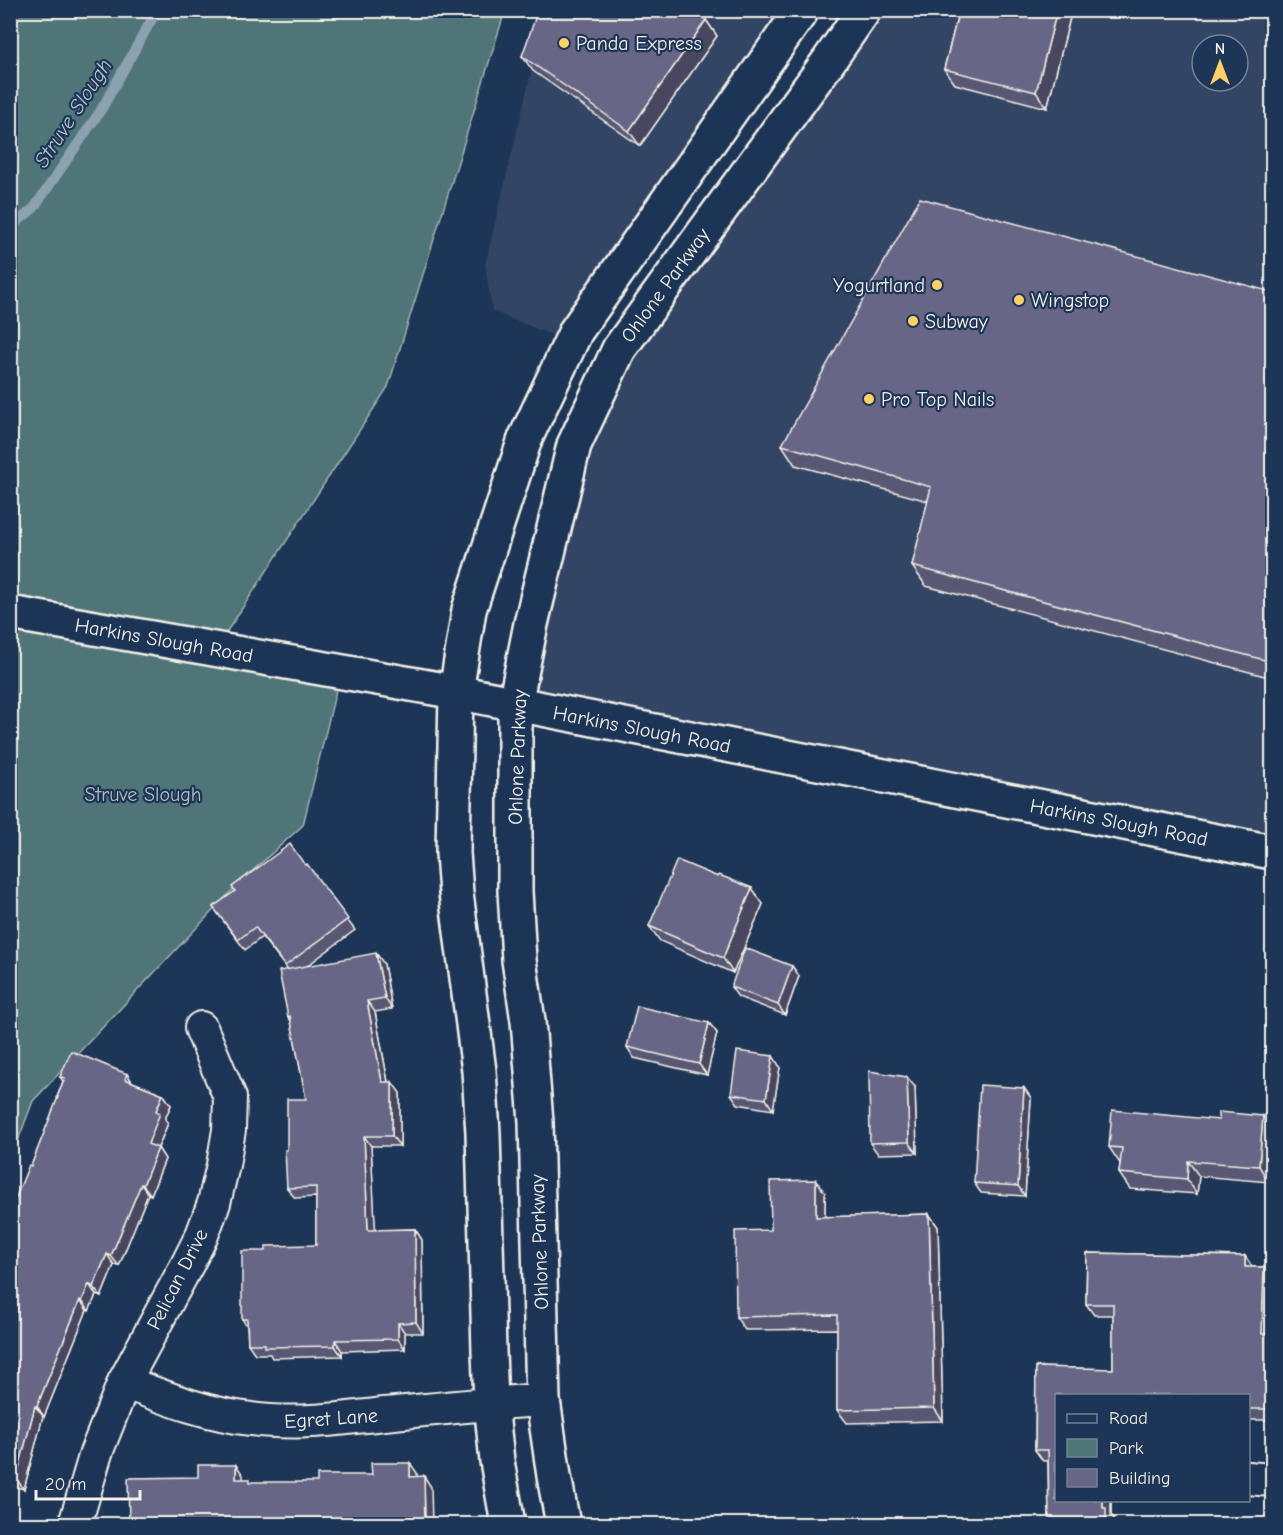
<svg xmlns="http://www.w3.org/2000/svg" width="1283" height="1535" viewBox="0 0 1283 1535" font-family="'Comic Neue',sans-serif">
<rect width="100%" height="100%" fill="#1d3557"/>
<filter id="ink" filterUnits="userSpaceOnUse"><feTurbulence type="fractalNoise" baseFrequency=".0167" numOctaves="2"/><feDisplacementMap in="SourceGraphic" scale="12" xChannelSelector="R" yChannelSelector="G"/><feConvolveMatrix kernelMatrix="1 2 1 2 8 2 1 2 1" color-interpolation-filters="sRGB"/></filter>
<g filter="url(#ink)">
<!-- built -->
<g fill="#334465" fill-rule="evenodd">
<polygon points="546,11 778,11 554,336 492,311 485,265"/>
<path d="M864 11H1272V852L515 704 619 349ZM1202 45H1238V81H1202Z"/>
</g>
<!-- green -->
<polygon fill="#4f7578" stroke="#a2b3b0" stroke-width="1.5" points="11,11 505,11 388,387 206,663 339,678 303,825 239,883 33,1101 11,1159"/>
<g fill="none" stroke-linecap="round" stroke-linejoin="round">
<!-- stream -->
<polyline stroke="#8ca2b1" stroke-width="10" points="10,228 34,208 101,110 157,10"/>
<!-- minor casing -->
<g stroke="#f4f1e8" stroke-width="36">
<g id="minor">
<path d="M124 1382C166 1398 206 1414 251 1419 295 1425 339 1419 384 1414 437 1409 490 1403 543 1400"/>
<polyline points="1248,1478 1272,1480"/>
<polyline points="75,1524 96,1453 124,1382 188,1263 202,1235 214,1203 223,1165 229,1130 230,1097 201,1028"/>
</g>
</g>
<!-- tertiary casing -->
<g stroke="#f4f1e8" stroke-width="38">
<g id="tertiary">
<polyline points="456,692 453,853 456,893 479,1071 483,1133 489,1351 491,1403 497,1461 508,1524"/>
<polyline points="515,704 515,891 519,960 528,1021 536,1122 543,1400 554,1476 563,1524"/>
</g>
</g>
<!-- secondary casing -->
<g stroke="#f4f1e8" stroke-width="38">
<g id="secondary">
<polyline points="10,613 456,692 1272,852"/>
<polyline points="456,692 469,610 525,439 576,331 802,10"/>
<polyline points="515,704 531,624 574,445 619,349 828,62 864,10"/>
</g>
</g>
<!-- minor -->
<use href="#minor" stroke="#1d3557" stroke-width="32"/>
<!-- tertiary -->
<use href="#tertiary" stroke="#1d3557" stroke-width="33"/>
<!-- secondary -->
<use href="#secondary" stroke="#1d3557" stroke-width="33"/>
</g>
<!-- wall -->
<g fill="#595874" stroke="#f4f1e8" stroke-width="1.5">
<polygon points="959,10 1072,10 1047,108 955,84 944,69"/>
<polygon points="706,20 717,36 640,146 533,71 522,56"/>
<polygon points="1272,292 1272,678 926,586 912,566 928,501 795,465 782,445"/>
<polygon points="305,865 355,930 307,966 384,964 392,1009 375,1012 388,1082 400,1093 400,1146 371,1146 375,1230 415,1229 422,1240 423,1333 405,1333 405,1349 342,1351 342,1356 272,1358 270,1354 255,1354 248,1344 247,1326 242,1319 266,1251 316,1245 316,1197 295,1198 287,1188 287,1150 306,1099 291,1021 288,1017 287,969 262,937 245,950 213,907"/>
<polygon points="718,877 763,904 733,973 660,941 649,926"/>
<polygon points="792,966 799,976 785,1015 738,997 731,987"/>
<polygon points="709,1023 717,1033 707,1075 634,1058 627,1047"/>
<polygon points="780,1067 773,1110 738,1104 731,1094"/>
<polygon points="127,1074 132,1082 163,1094 171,1105 165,1119 168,1123 158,1148 165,1159 151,1195 148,1194 119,1266 114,1265 101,1297 96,1295 89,1311 87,1310 44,1417 43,1416 24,1489 16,1487 10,1509 10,1212 31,1166 58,1098 57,1097 63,1081 60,1077"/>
<polygon points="915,1087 917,1153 878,1154 870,1143"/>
<polygon points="1024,1088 1031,1098 1025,1196 981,1193 974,1183"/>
<polygon points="1263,1116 1269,1182 1199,1176 1197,1194 1130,1189 1119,1173 1120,1162 1119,1162 1109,1147 1219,1120"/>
<polygon points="825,1193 825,1217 929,1214 938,1227 943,1421 847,1423 837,1410 837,1329 745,1330 736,1317 771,1230"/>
<polygon points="1087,1253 1245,1256 1252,1267 1264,1267 1271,1279 1270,1334 1272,1334 1272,1420 1248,1420 1248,1395 1056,1395 1056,1500 1111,1500 1111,1515 1114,1519 1114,1524 1049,1524 1048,1461 1043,1461 1035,1450 1036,1367 1113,1369 1113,1315 1094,1315 1086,1304"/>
</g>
<!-- shaded-wall -->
<g fill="#48475e" stroke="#f4f1e8" stroke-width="1.5">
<polygon points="1057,10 1072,10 1047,108 1036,92"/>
<polygon points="706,20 717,36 640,146 629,131"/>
<polygon points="752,888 763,904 733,973 723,958"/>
<polygon points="376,953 384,964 392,1009 385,998"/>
<polygon points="792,966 799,976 785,1015 778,1005"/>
<polygon points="367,1001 375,1012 390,1093 382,1082"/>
<polygon points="709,1023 717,1033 707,1075 699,1064"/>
<polygon points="773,1056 780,1067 773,1110 766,1099"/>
<polygon points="127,1074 134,1085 125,1079"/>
<polygon points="907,1077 915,1087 917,1153 909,1142"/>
<polygon points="392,1082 400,1093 400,1146 392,1136"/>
<polygon points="1024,1088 1031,1098 1025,1196 1018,1186"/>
<polygon points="163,1094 171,1105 165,1119 168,1123 155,1155 148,1144 156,1111"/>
<polygon points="1263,1116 1272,1129 1272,1148 1269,1182 1259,1166"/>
<polygon points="364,1136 371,1146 376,1241 368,1230"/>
<polygon points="158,1148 165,1159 151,1195 143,1185"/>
<polygon points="1188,1161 1199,1176 1197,1194 1187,1179"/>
<polygon points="816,1180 825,1193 825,1230 816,1217"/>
<polygon points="141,1184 148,1194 119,1266 111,1256"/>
<polygon points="929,1214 938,1227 943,1421 934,1408"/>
<polygon points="415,1229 422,1240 423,1333 416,1322"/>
<polygon points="107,1254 114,1265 101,1297 93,1287"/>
<polygon points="1245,1256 1253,1268 1245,1267"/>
<polygon points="1264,1267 1271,1279 1270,1345 1262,1334"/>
<polygon points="89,1284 96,1295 89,1311 82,1301"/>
<polygon points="80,1300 87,1310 44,1417 37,1406"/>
<polygon points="398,1323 405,1333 405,1349 398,1339"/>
<polygon points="335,1340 342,1351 342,1356 335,1346"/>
<polygon points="35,1406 43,1416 24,1489 16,1479"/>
<polygon points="410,1463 417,1473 417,1487 410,1477"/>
<polygon points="236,1465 243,1475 243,1490 236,1479"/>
<polygon points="424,1476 431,1487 432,1524 425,1524"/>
<polygon points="10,1479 16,1487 10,1509"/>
<polygon points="1103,1500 1111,1500 1111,1515 1114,1519 1114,1524 1106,1524 1103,1508"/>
</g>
<!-- building -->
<g fill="#676687" stroke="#f4f1e8" stroke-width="1.5">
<polygon points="538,10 692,10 706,20 629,131 522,56"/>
<polygon points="959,10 1057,10 1036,92 944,69"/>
<polygon points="920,198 1272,292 1272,662 912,566 931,487 782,445"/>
<polygon points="290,844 305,865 307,864 348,919 285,966 255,927 238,940 213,907 235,891 232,887"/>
<polygon points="677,860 718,877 719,875 752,888 723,958 649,926"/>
<polygon points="745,948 792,966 778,1005 731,987"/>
<polygon points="376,953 385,998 367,1001 382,1082 392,1082 392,1136 364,1136 368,1230 415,1229 416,1322 398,1323 398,1339 335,1340 335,1346 265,1347 265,1344 248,1344 247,1319 242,1319 242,1251 266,1251 266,1246 316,1245 316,1187 287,1188 285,1150 287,1150 287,1099 306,1099 290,1016 288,1017 279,971"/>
<polygon points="637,1006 709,1023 699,1064 627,1047"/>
<polygon points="71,1051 127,1074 125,1079 163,1094 156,1111 160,1113 148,1144 158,1148 143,1185 141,1184 111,1256 107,1254 93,1287 89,1284 82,1301 80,1300 37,1406 35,1406 16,1479 10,1477 10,1212 29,1165 31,1166 58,1097 57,1097 65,1078 60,1077"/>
<polygon points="737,1051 773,1056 766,1099 731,1094"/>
<polygon points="869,1071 907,1077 909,1142 870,1143"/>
<polygon points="980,1085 1024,1088 1018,1186 974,1183"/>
<polygon points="1112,1110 1219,1120 1219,1112 1263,1116 1259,1166 1188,1161 1187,1179 1119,1173 1122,1148 1109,1147"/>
<polygon points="816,1180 816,1217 929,1214 934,1408 837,1410 837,1315 736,1317 735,1231 771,1230 770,1181"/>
<polygon points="1087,1253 1245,1256 1245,1267 1264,1267 1262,1334 1272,1334 1272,1409 1248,1409 1248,1395 1056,1395 1056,1500 1103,1500 1103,1508 1106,1508 1106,1524 1049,1524 1048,1450 1035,1450 1036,1367 1113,1369 1113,1304 1086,1304"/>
<polygon points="371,1463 410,1463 410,1477 424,1476 425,1524 129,1524 128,1478 198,1477 198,1465 236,1465 236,1479 250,1479 250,1482 317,1482 317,1475 372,1475"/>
</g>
</g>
<!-- markers -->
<g fill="#ffd166" stroke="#1d3557" stroke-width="2">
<circle cx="564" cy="43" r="6"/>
<circle cx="937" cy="285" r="6"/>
<circle cx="1019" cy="300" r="6"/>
<circle cx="913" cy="321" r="6"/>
<circle cx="869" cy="399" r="6"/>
</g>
<g text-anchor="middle" stroke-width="4.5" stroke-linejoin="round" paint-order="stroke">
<!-- poi labels -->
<g font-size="20" fill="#f4f1e8" stroke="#1d3557" text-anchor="start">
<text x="576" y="50">Panda Express</text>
<text x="925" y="292" text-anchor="end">Yogurtland</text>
<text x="1031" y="307">Wingstop</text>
<text x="925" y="328">Subway</text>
<text x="881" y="406">Pro Top Nails</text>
</g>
<!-- street labels -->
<g font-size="20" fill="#f4f1e8" stroke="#1d3557">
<text transform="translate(665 285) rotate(-54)" y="7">Ohlone Parkway</text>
<text transform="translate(164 640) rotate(10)" y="7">Harkins Slough Road</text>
<text transform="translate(642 729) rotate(11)" y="7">Harkins Slough Road</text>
<text transform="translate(517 757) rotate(-88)" y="7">Ohlone Parkway</text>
<text transform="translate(1119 822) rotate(11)" y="7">Harkins Slough Road</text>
<text transform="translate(539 1242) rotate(-92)" y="7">Ohlone Parkway</text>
<text transform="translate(177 1279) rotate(-63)" y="7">Pelican Drive</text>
<text transform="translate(331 1418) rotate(-4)" y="7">Egret Lane</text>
</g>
<!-- park labels -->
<g font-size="20" fill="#b2bfbb" stroke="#1d3557">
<text x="143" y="801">Struve Slough</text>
</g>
<!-- water labels -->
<g font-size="21" font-style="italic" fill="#b7c3c8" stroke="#1d3557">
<text transform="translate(73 113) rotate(-57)" y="7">Struve Slough</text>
</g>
</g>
<!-- margin -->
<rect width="1283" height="1535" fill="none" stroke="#1d3557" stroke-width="36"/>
<rect x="18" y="18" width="1247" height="1499" fill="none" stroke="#f4f1e8" stroke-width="2" filter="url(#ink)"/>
<!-- legend -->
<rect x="1055" y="1394" width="195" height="108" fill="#1d3557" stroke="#738091" stroke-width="1.5"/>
<rect x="1067" y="1414" width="30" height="9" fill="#1d3557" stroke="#738091" stroke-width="1.5"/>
<text x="1109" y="1424" font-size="18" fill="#f4f1e8">Road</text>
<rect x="1067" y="1439" width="30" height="18" fill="#4f7578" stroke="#738091" stroke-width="1.5"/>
<text x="1109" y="1454" font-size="18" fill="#f4f1e8">Park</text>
<rect x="1067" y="1469" width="30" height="18" fill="#676687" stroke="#738091" stroke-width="1.5"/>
<text x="1109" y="1484" font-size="18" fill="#f4f1e8">Building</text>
<!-- north arrow -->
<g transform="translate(1220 63)"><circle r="28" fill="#1d3557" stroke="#738091" stroke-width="1.5"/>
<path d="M0-4.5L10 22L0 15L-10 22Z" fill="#ffd166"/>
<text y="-9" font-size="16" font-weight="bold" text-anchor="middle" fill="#f4f1e8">N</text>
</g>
<!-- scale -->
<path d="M36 1490v9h104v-9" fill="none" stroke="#f4f1e8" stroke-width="3"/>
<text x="45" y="1490" font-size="18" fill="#f4f1e8" stroke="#1d3557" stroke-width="4.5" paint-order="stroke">20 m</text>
</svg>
